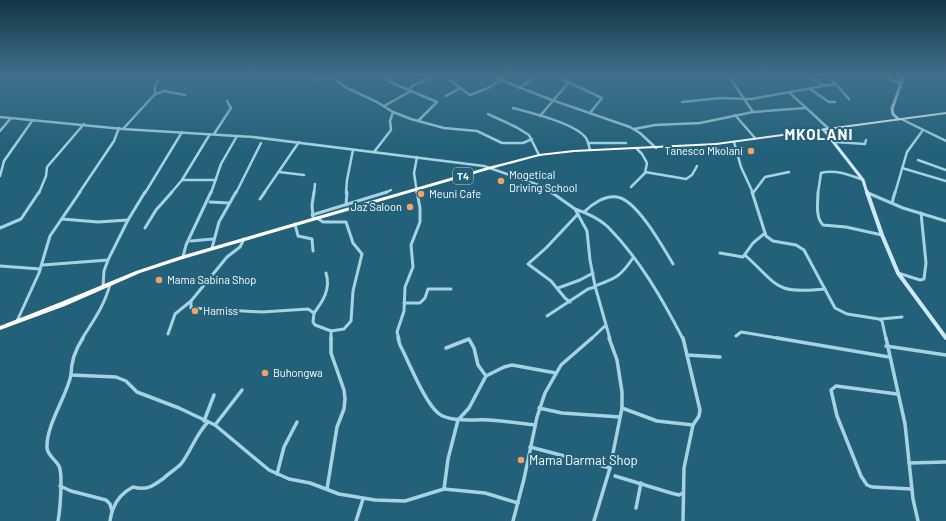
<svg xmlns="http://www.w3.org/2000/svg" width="946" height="521" viewBox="0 0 946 521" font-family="Barlow,sans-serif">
<rect width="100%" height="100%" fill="#23617a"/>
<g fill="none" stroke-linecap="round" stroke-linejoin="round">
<!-- street-far2 -->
<g stroke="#a6d3e4" stroke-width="2.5">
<polyline points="330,75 345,87 377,102 393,112 390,121 391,130 374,152"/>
<polyline points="381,75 388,81 411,91"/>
<polyline points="443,75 470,95 488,88 509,75"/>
<polyline points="488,75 552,100 630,127 640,133 656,148"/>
<polyline points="553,75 602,98 590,113"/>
<polyline points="728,75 753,112"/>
<polyline points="807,75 824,85"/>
<polyline points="828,75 849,99"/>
<polyline points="880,75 900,83"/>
<polyline points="895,75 902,79"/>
<polyline points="316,80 330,75"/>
<polyline points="388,81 393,75"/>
<polyline points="519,88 531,80"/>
<polyline points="810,89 829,102 835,102"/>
<polyline points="410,91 412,86 436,75"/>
<polyline points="790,93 829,129"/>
<polyline points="156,94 164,91 185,95"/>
<polyline points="446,96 460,88"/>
<polyline points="682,102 720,98 751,99 834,84"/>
<polyline points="384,106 411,91 437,102 418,121"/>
<path d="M513 108C531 113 575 123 586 138 588 141 589 146 590 150"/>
<polyline points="393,112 411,119 444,128 477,131 502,143 523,143 532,139"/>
<polyline points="488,114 516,127 529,135 539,155"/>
<polyline points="735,115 755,138"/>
<polyline points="540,116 569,82"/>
<polyline points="0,117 123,129 253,137 484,166 544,187 552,193"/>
<polyline points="901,119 946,141"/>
<polyline points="123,129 155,94 155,87 161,75"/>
<polyline points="634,129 655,125 700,123 753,112 805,108"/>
<polyline points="0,131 11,118"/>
<polyline points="214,134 231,108 227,101"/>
<polyline points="734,142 741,167 753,193"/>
<polyline points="835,142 865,144 866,140"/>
<polyline points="588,143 626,143"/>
<polyline points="417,157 414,173 417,193"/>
<polyline points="918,160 946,170"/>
<polyline points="902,168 946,181"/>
<polyline points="279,172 304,175"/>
<polyline points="645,172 686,179 692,175 697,166"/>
<polyline points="0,176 4,161 32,121"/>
<polyline points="182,180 216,180"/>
<polyline points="631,187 645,173 647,163 642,154 636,148"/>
<polyline points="39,193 46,176 47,167 84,124"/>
<polyline points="79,193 114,141 119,128"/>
<polyline points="145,193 182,132"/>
<polyline points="171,193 182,180 210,134"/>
<polyline points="211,193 221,164 237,136"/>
<polyline points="236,193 261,143"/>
<polyline points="264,193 299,142"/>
<polyline points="314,193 315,184"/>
<polyline points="346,193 347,180 353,150"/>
<polyline points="385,193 391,190"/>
<polyline points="753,193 765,177 789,172"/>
<path d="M818 193 821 173C835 169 850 175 863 180"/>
<polyline points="895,193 907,152 923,130"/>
</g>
<!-- street-far1 -->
<g stroke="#a6d3e4" stroke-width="3">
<polyline points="551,192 575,209 587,231 590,260 595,286 610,339"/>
<polyline points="752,192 766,236 773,241 796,245 804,250 835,308 847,314 879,319 882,321 886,339"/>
<path d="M818 192C818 202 815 217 823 225L846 227 882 235"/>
<polyline points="868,193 903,208 946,221"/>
<polyline points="260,199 265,192"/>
<polyline points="210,202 229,203"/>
<polyline points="892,203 895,192"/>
<polyline points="346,205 347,192"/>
<path d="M575 209C587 213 598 218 607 226 639 258 663 300 683 339"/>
<path d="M584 212C592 204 605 195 617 197 637 200 663 247 673 264"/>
<polyline points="312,215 387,192"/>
<polyline points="313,217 312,205 314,192"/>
<polyline points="317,218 323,222 346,222 353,243 362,254 353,291 351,321 344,329 331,331"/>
<polyline points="62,219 98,222 128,220"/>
<polyline points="295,224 298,236 312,239 313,251"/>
<polyline points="0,228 21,219 39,192"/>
<polyline points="145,228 156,210 172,192"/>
<polyline points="244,239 240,247 227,257 191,301 191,308 262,312 308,309 314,313 313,322 315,325 331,331 331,339"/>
<polyline points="191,241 213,239"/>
<polyline points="212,248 219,222 236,192"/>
<polyline points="720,253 743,257 753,243 765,233"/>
<path d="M746 256C780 287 775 294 825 289"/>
<polyline points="183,257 186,245 211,192"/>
<polyline points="43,265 108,260"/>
<polyline points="0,266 40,269"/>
<polyline points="898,273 920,280 924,279 926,263 921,213"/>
<path d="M595 286C616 278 620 277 633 258"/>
<polyline points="103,287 104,271 108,260 128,220 145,192"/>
<polyline points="558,288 580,280 593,273"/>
<polyline points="570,302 565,298 551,281 528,264 546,248 578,214"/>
<polyline points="404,303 420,303 425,298 428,289 451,289"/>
<path d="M314 313C323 301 331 289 326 273"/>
<polyline points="547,316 588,289 595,287"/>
<polyline points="881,319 902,317"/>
<polyline points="17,321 39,273 50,236 80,192"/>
<polyline points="168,334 175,314 191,301"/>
<polyline points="736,336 741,332 783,339"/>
<path d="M82 339C93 321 105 305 110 284"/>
<polyline points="399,339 397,332 404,311 405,287 413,267 411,245 420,222 420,208 417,192"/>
<polyline points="591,339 605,326"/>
</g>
<!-- street -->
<g stroke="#a6d3e4" stroke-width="3.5">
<path d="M83 338C75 350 71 361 71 375L116 377 126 381 137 392 179 408 215 425 269 470 289 479 310 483 339 494 375 500 405 501 444 489 485 493 518 503"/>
<path d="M398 338 400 345C409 362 424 401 438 413 450 423 474 419 489 420 504 421 520 423 535 425"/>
<polyline points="683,338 700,410 699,416 693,425 684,468 683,521"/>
<polyline points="777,338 889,357"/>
<polyline points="886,338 905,424 913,499 918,521"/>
<polyline points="886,346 946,355"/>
<polyline points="446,348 469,339 474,348 478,365 486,376"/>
<polyline points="687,355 720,357"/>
<polyline points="897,394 836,386 831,390 837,416 861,476 867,485 872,487 912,489"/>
<polyline points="539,408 562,413 620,417"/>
<polyline points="622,408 657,421 693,425"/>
<polyline points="204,421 214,395"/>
<polyline points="215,425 242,390"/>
<polyline points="530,447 610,468"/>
<polyline points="909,463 946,462"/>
<polyline points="277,474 284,447 297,422"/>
<polyline points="615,476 671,493 679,495 683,493"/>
<polyline points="60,486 71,491 106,500 110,504 112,511"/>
<polyline points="327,489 337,427 344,409 345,399 344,390 331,353 331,338"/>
<polyline points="444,489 448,459 458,420 469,408 486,376 504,367 512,365 556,373"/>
<polyline points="636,508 641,483"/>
<path d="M58 521C60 511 63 474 59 466 55 459 48 456 47 448 46 425 66 398 71 375"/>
<path d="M110 521C112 506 119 494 133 487 147 491 153 486 164 478 169 473 176 469 181 464 191 451 196 434 208 422"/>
<polyline points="356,521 363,499"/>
<polyline points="513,521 524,479 537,417 545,393 561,365 592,338"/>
<polyline points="594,521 610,468 622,408 622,392 617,360 609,338"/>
</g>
<!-- secondary-far1 -->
<g stroke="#cfe9f4" stroke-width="3">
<polyline points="898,119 893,114 892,109 904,75"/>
<polyline points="824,130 863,180 867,193"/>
</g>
<!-- secondary -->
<polyline stroke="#cfe9f4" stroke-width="4" points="867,192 882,235 898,273 946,338"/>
<!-- highway -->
<polygon fill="#fff" fill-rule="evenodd" points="946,112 946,114 716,145 574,152 539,156 491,169 183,259 140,273 65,306 0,330 0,326 61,302 136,271 181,256 488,167 539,154 574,150 716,143"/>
</g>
<!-- sky -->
<linearGradient id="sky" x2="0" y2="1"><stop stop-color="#133543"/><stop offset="0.51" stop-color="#3f708d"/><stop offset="1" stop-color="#3f708d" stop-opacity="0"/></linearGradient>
<rect width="946" height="148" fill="url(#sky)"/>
<!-- markers -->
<g fill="#efa369" stroke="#23617a" stroke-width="1.5">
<circle cx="751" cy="151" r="4"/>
<circle cx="501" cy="181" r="4"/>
<circle cx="421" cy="194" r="4"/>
<circle cx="410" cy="207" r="4"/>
<circle cx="159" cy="280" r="4"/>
<circle cx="195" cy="311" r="4"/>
<circle cx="265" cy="373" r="4"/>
<circle cx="521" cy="460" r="4"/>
</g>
<g text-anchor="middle" stroke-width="4" stroke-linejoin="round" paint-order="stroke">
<!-- shield labels -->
<rect fill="#23617a" stroke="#bdd0d7" stroke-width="1" x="453" y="168" width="20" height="16" rx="3"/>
<g font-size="10" font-weight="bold" fill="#fff">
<text x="463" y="180">T4</text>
</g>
<!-- poi labels -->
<g font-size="11" fill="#fff" stroke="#23617a" text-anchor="start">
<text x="743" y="155" text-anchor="end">Tanesco Mkolani</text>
<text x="509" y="179">Mogetical<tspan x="509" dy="13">Driving School</tspan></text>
<text x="429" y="198">Meuni Cafe</text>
<text x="402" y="211" text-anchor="end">Jaz Saloon</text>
<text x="167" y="284">Mama Sabina Shop</text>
<text x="203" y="315">Hamiss</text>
<text x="273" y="377">Buhongwa</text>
</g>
<!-- near-poi labels -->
<g font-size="13" fill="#fff" stroke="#23617a" text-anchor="start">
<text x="529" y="465">Mama Darmat Shop</text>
</g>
<!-- district labels -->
<g font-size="15" font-weight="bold" letter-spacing="1" fill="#fff" stroke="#23617a">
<text x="819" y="140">MKOLANI</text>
</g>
</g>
</svg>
